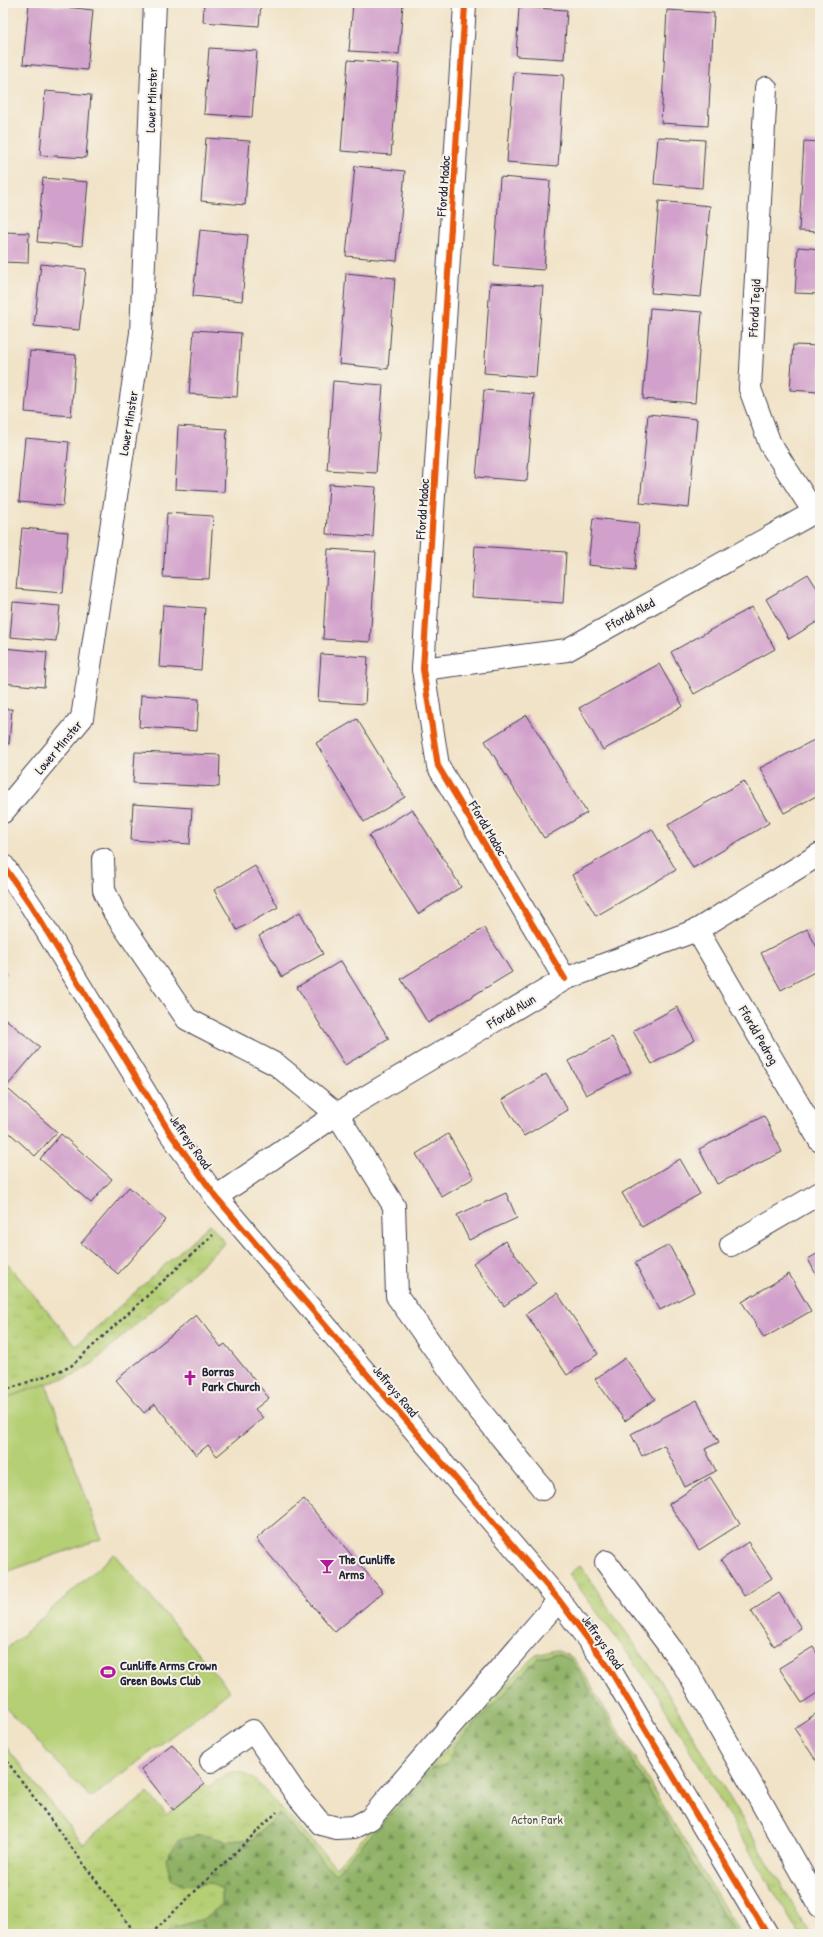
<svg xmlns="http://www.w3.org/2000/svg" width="823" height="1937" viewBox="0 0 823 1937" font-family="'Patrick Hand',sans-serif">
<defs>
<pattern id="grass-tufts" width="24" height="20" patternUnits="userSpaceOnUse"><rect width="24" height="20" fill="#b5cf74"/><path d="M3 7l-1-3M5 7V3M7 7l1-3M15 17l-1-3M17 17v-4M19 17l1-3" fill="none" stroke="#9bb165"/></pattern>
<pattern id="forest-firs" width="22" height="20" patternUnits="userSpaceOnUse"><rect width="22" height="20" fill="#90b266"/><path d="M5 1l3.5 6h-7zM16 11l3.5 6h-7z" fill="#759055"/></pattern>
</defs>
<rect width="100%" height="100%" fill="#f7f3e8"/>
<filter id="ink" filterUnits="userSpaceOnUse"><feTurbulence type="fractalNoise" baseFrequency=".025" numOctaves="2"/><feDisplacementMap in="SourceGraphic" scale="8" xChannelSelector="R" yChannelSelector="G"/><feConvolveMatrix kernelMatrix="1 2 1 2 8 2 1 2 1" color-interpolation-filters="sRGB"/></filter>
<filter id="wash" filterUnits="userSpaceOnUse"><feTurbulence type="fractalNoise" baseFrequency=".012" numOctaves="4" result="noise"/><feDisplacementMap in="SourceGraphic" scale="16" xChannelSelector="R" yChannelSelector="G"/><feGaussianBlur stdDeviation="0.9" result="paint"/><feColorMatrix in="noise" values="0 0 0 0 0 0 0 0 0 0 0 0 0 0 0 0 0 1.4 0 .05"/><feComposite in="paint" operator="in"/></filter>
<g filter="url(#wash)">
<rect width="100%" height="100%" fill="#f1e3c8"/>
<!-- grass -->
<g fill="url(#grass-tufts)" stroke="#6c7858">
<polygon points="210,1224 225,1243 93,1363 76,1374 3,1399 3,1258 76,1346"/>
<polygon points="580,1565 610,1610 662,1683 810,1934 799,1934 655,1691 569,1574"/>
<path d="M556 1650 573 1658 586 1677 740 1934H3V1743L83 1844 148 1793 167 1815 205 1784 209 1787C228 1772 234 1764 256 1781L336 1867 521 1669 536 1655Z"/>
</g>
<!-- forest -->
<polygon fill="url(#forest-firs)" stroke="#596a50" points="557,1654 571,1660 583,1678 735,1934 166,1934 173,1928 203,1919 222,1905 222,1889 209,1883 183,1886 171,1879 166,1859 179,1840 200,1835 228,1841 253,1839 279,1813 335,1874 433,1768 438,1768 449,1762 454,1746 538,1658"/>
<!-- pitch -->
<g fill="#b5cf74" stroke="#6c7858">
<polygon points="46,1384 101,1539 3,1573 3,1399"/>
<polygon points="114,1554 230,1691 91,1798 3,1705 3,1652"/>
</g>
<g id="blocks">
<!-- building -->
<g fill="#d1a0cb">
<polygon points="29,3 93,10 87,70 23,64"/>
<polygon points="204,3 261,3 259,26 203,22"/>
<polygon points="353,3 403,3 399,54 349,51"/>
<polygon points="519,7 567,10 564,59 516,56"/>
<polygon points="667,10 714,13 708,126 661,123"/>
<polygon points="209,48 257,51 252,117 204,114"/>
<polygon points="348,60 399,64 391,155 341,151"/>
<polygon points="514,72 564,75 558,166 507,162"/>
<polygon points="45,91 91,95 86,158 40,155"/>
<polygon points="819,110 820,110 820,126 818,126"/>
<polygon points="658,137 705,140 702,188 654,184"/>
<polygon points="206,138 250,141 245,205 201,201"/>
<polygon points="804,141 820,142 820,232 799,231"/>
<polygon points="355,166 405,171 397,261 346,256"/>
<polygon points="500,177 550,181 544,270 494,266"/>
<polygon points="43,178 88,182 82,246 37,242"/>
<polygon points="659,201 710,206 701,297 651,293"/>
<polygon points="200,230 248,235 242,301 193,296"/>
<polygon points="3,232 29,233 28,263 3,262"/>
<polygon points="798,247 820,249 820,294 795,293"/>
<polygon points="41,264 86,269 79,330 34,326"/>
<polygon points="346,273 395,278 388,369 339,364"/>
<polygon points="490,283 543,286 536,377 484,373"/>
<polygon points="650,308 702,312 695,403 643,399"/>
<polygon points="194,330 241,333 237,397 189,394"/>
<polygon points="793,345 820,346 820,392 790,390"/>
<polygon points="30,351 76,355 71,416 25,412"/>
<polygon points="333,381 383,385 376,473 327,470"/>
<polygon points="484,390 534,394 527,481 476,477"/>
<polygon points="648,414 697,419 689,508 640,503"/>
<polygon points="178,426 227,429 224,492 175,489"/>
<polygon points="25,438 69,442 63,506 19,502"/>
<polygon points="329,484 376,487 373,537 326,534"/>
<polygon points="167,513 213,516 209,579 163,577"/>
<polygon points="593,518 639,523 635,570 588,565"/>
<polygon points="22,528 68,532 63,593 16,589"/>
<polygon points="475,546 566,552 563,603 472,597"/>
<polygon points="328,549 376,552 370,642 323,639"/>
<polygon points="808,574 820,593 820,620 789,639 766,599"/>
<polygon points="13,602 60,606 56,641 10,637"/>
<polygon points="163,605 205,608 201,670 159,667"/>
<polygon points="752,607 775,649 694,694 671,652"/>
<polygon points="3,648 47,652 44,687 3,683"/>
<polygon points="321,654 368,657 365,704 318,701"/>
<polygon points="659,664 683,706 603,750 579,708"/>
<polygon points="141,695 199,699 197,731 139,727"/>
<polygon points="3,709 12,709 9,744 3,743"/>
<polygon points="527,715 587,813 544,838 485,741"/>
<polygon points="357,719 405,797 364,822 316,743"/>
<polygon points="816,739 820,746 820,794 784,813 760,768"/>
<polygon points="135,752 220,755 219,787 133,783"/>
<polygon points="744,781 769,823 693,868 668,825"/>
<polygon points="133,804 192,808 190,844 131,840"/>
<polygon points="412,809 461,887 418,914 369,836"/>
<polygon points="652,829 676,870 596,916 572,875"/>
<polygon points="255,866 278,907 237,930 214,890"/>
<polygon points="300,912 323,954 282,977 259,936"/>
<polygon points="484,928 512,972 428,1023 401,979"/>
<polygon points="807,929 820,953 820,969 781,990 761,953"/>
<polygon points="341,961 389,1039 345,1065 297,987"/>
<polygon points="3,969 8,973 3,978"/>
<polygon points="677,1007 695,1040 652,1064 633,1031"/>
<polygon points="3,1017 40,1047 3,1091"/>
<polygon points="612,1037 631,1072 586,1095 568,1061"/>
<polygon points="546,1074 568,1110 524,1136 502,1100"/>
<polygon points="9,1090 57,1132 35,1156 3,1127 3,1097"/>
<polygon points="764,1116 782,1152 717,1184 699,1149"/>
<polygon points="61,1134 112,1179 91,1203 40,1159"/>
<polygon points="448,1134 474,1178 442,1197 416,1154"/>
<polygon points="680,1159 700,1194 642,1227 622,1193"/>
<polygon points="129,1187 166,1220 118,1274 81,1243"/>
<polygon points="506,1193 517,1218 469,1240 457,1215"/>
<polygon points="505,1241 536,1283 504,1306 473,1263"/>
<polygon points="669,1245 694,1292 660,1310 635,1263"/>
<polygon points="820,1252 820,1282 808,1259"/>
<polygon points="789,1274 811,1311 764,1338 742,1302"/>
<polygon points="557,1293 598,1354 567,1375 526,1314"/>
<polygon points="196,1315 221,1347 225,1344 269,1398 255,1409 263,1418 217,1456 208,1445 196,1455 155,1404 144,1413 116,1380"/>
<polygon points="625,1358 655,1399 625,1421 595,1379"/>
<polygon points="697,1400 719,1442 705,1449 716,1471 685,1487 664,1445 642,1456 631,1434"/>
<polygon points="710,1477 740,1524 699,1550 669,1504"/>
<polygon points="304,1499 383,1592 335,1632 256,1539"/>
<polygon points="748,1542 772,1578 744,1596 721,1560"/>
<polygon points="779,1593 801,1628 774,1646 751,1611"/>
<polygon points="813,1647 820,1658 820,1691 802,1703 779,1668"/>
<polygon points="820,1711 820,1762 818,1763 794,1728"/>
<polygon points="172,1744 205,1784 173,1810 141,1769"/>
</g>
</g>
</g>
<g filter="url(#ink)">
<use href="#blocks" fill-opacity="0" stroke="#413f50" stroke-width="1"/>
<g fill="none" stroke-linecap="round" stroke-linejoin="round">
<!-- minor casing -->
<g stroke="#413f50" stroke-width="24">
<g id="minor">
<polyline points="465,5 423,669 438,766 565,979"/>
<polyline points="766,88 750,389 770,444 814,512"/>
<polyline points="423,669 567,650 820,509"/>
<polyline points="3,812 82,718 141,333 155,3"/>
<polyline points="103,859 104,890 114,912 187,1019 277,1065 337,1114 394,1206 397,1296 472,1401 543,1489"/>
<polyline points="3,865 32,907 170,1133 216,1197 559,1600 609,1668 767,1934"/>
<polyline points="697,930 820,1141"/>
<polyline points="216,1197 337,1114 565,979 697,930 820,854"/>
<polyline points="731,1245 820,1193"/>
<polyline points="606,1562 685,1667 820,1906"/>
<polyline points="211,1761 253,1731 296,1794 321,1824 337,1828 354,1827 370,1819 559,1600"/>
</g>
</g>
<!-- path -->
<g stroke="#413f50" stroke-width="2.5" stroke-dasharray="3 3" stroke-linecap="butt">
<polyline points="3,1391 70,1367 213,1235"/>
<polyline points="3,1756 136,1934"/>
<polyline points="151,1934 277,1812"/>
</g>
<!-- minor -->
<use href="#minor" stroke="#fff" stroke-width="22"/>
<!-- cycleway casing -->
<g stroke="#f7f3e8" stroke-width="8">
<g id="cycleway">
<polyline points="465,5 423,669 438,766 565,979"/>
<polyline points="3,865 32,907 170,1133 216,1197 559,1600 609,1668 767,1934"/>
</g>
</g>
<!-- cycleway -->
<use href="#cycleway" stroke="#e8590c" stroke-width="6"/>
</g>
</g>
<!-- icons -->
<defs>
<g id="church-bare" transform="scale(1.2)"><path d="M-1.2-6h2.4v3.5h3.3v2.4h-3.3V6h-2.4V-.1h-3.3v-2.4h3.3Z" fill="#b5179e" stroke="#f7f3e8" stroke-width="2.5" paint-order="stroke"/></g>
<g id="bar-bare" transform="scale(1.2)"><path d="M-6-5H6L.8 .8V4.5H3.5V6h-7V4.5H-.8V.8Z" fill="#b5179e" stroke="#f7f3e8" stroke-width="2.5" paint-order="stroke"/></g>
<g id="stadium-bare" transform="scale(1.2)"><path d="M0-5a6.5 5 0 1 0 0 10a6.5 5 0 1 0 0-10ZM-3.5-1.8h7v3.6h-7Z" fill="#b5179e" stroke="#f7f3e8" stroke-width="2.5" paint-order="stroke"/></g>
</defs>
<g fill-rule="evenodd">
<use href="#church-bare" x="190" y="1378"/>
<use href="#bar-bare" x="327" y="1566"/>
<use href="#stadium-bare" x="108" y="1672"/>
</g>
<g text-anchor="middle" stroke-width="4" stroke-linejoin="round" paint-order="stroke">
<!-- street labels -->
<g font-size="13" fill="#22223b" stroke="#f7f3e8">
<text transform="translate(151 100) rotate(-88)" y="5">Lower Minster</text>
<text transform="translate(443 186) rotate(-86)" y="5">Ffordd Madoc</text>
<text transform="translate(754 308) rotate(-87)" y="5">Ffordd Tegid</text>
<text transform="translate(128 423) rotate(-81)" y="5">Lower Minster</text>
<text transform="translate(422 509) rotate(-86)" y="5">Ffordd Madoc</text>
<text transform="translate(630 614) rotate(-29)" y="5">Ffordd Aled</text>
<text transform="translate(58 747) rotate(-50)" y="5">Lower Minster</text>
<text transform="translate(488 828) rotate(59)" y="5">Ffordd Madoc</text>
<text transform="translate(511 1011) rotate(-31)" y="5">Ffordd Alun</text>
<text transform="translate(759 1035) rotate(60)" y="5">Ffordd Pedrog</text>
<text transform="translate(191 1142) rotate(55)" y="5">Jeffreys Road</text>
<text transform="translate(396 1391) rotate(50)" y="5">Jeffreys Road</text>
<text transform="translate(603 1642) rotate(55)" y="5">Jeffreys Road</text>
</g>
<!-- poi labels -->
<g font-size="13" font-weight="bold" fill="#22223b" stroke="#f7f3e8" text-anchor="start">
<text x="202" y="1376">Borras<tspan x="202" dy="15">Park Church</tspan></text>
<text x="339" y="1564">The Cunliffe<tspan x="339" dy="15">Arms</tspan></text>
<text x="120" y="1670">Cunliffe Arms Crown<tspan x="120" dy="15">Green Bowls Club</tspan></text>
</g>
<!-- park labels -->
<g font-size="13" fill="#4e564c" stroke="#f7f3e8">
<text x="537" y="1824">Acton Park</text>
</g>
</g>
<!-- margin -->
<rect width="823" height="1937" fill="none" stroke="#f7f3e8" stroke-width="16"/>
</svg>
